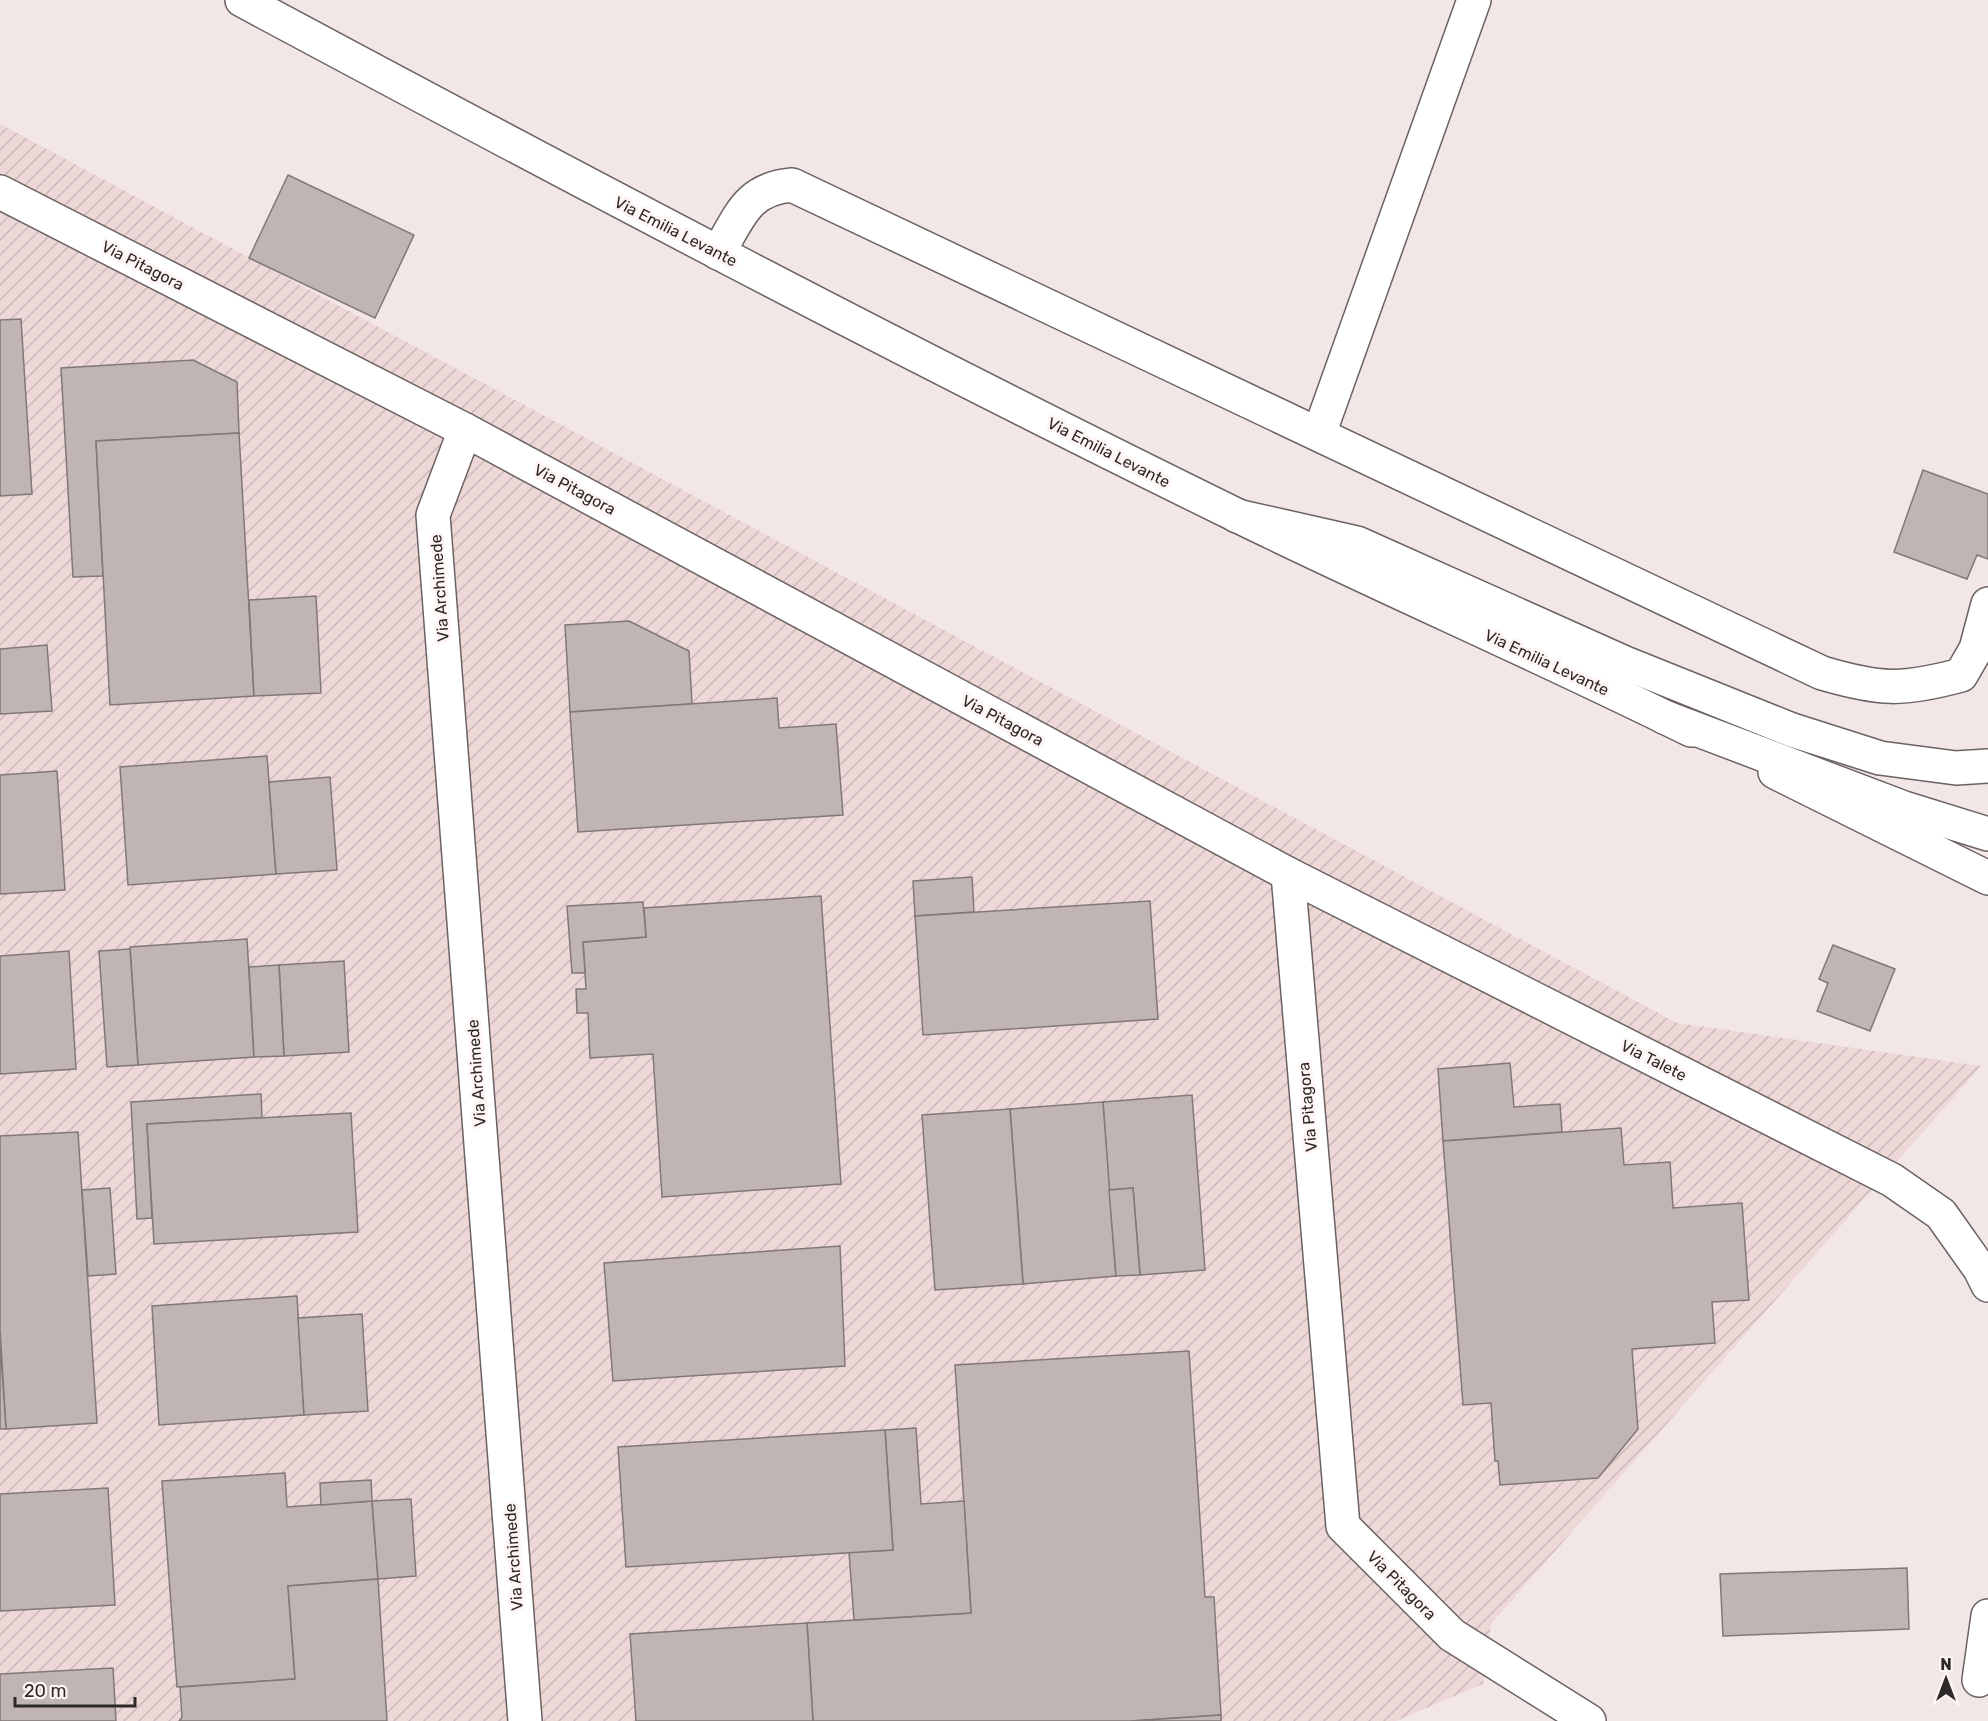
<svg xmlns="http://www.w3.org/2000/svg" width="1988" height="1721" viewBox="0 0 1988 1721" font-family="Rubik,sans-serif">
<defs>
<pattern id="industrial-furrows" width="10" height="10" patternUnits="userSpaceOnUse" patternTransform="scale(1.5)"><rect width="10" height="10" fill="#edd8d7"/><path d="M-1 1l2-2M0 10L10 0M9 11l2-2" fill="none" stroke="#ccb9b9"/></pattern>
</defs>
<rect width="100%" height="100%" fill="#f2e7e6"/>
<!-- industrial -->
<polygon fill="url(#industrial-furrows)" points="0,124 1677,1023 1981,1066 1491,1624 1483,1684 1396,1721 0,1721"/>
<!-- building -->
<g fill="#c0b5b4" stroke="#827878" stroke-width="1.5">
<polygon points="288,175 414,235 375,318 249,258"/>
<polygon points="21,319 32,494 0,496 0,320"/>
<polygon points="193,360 237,382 239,433 96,441 103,576 73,577 61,368"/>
<polygon points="239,433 254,696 110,705 96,441"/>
<polygon points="1923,470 1988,494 1988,559 1977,555 1967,579 1894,552"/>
<polygon points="316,596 321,693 254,696 249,600"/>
<polygon points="629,621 689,651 692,704 570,712 565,625"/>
<polygon points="47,645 52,711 0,714 0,649"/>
<polygon points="777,698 779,728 836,724 843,815 578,832 570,712"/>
<polygon points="267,756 276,874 128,885 120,767"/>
<polygon points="57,771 65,890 0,894 0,775"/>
<polygon points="330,777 337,870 276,874 269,782"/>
<polygon points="972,877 974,912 915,916 913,881"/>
<polygon points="821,896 841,1184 662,1197 653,1054 590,1058 588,1013 577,1013 576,989 586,989 583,942 646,937 644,908"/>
<polygon points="1150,901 1158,1019 923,1035 915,916"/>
<polygon points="643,902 646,937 583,942 585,973 572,973 567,906"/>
<polygon points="247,939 254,1057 138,1065 130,947"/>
<polygon points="1833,945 1895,969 1870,1031 1817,1011 1828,983 1819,979"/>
<polygon points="130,949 138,1065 107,1067 99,951"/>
<polygon points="69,951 76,1069 0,1074 0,956"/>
<polygon points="344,961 349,1052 284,1056 279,965"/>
<polygon points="279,965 284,1056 254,1057 249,967"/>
<polygon points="1510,1063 1514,1107 1560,1104 1562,1132 1443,1141 1438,1069"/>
<polygon points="261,1094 262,1118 147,1124 152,1218 137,1219 131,1102"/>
<polygon points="1192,1095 1205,1270 1140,1275 1133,1188 1109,1190 1103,1102"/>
<polygon points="1103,1102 1116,1276 1023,1284 1010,1109"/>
<polygon points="1010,1109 1023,1284 935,1290 922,1115"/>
<polygon points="351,1113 358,1232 154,1244 147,1124"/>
<polygon points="1621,1128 1624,1165 1670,1162 1673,1208 1742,1203 1749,1300 1712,1302 1715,1343 1632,1349 1638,1429 1598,1478 1500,1485 1498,1461 1495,1461 1491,1403 1463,1405 1443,1141"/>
<polygon points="78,1132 97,1423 6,1429 0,1330 0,1136"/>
<polygon points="110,1188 116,1274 88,1276 82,1190"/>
<polygon points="1133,1188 1140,1275 1116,1276 1109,1190"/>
<polygon points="840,1246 845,1366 613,1381 604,1263"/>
<polygon points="297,1296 304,1415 159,1425 152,1306"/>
<polygon points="362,1314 368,1411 304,1415 298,1318"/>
<polygon points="0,1341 6,1429 0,1429"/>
<polygon points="1189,1351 1205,1597 1214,1597 1221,1715 1131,1721 813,1721 807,1623 971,1613 955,1365"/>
<polygon points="916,1428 921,1504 964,1501 971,1613 854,1620 849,1552 893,1550 885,1430"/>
<polygon points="885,1430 893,1550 626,1567 618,1447"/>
<polygon points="285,1473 287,1507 372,1501 378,1579 288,1586 295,1679 177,1687 162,1481"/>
<polygon points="371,1480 372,1501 321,1505 320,1483"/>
<polygon points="108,1488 115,1605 0,1611 0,1494"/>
<polygon points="411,1499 416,1576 378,1579 372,1501"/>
<polygon points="1907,1568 1909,1629 1723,1636 1720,1574"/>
<polygon points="378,1579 387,1721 179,1721 182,1717 180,1687 295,1679 288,1586"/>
<polygon points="807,1623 813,1721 636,1721 630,1634"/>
<polygon points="113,1668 116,1721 0,1721 0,1674"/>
<polygon points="1221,1715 1221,1721 1131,1721"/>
</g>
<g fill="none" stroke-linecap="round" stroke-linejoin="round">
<!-- minor casing -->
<g stroke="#6c6262" stroke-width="36">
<g id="minor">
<polyline points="0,192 465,430 1288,874 1343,1526 1452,1635 1589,1721"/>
<path d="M718 253C740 217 746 189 792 185L1822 673C1880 690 1902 691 1961 675L1976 649 1988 604"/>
<polyline points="465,430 433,515 525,1721"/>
<polyline points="1319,434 1474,0"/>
<polyline points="1288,874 1892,1180 1941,1214 1980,1269 1988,1285"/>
<polyline points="1979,1680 1988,1616"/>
</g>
</g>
<!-- major casing -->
<g stroke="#6c6262" stroke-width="36">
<g id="major">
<path d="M242 0C570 176 899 350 1234 514 1385 588 1540 655 1691 730"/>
<polyline points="1775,772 1988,878"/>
</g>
</g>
<!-- highway casing -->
<g stroke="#6c6262" stroke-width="36">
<g id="highway">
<polyline points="1237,516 1357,543 1625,663 1792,730 1880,758 1956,768 1988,766"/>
<polyline points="1664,717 1904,808 1988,834"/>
</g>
</g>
<!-- minor -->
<use href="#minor" stroke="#fff" stroke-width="33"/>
<!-- major -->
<use href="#major" stroke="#fff" stroke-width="33"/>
<!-- highway -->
<use href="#highway" stroke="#fff" stroke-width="33"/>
</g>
<g text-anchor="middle" stroke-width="6" stroke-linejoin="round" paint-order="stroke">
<!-- street labels -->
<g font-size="16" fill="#2d2929" stroke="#fef5f4">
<text transform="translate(676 231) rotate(27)" y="6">Via Emilia Levante</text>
<text transform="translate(143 265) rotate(27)" y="6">Via Pitagora</text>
<text transform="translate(1109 452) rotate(27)" y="6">Via Emilia Levante</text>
<text transform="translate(575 489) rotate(28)" y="6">Via Pitagora</text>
<text transform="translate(439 588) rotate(-94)" y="6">Via Archimede</text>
<text transform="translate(1547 662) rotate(25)" y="6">Via Emilia Levante</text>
<text transform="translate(1003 720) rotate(28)" y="6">Via Pitagora</text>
<text transform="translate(1654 1060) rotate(27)" y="6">Via Talete</text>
<text transform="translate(476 1073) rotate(-94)" y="6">Via Archimede</text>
<text transform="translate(1307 1107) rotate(-95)" y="6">Via Pitagora</text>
<text transform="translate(513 1557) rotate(-94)" y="6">Via Archimede</text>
<text transform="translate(1402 1585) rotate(45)" y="6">Via Pitagora</text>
</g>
</g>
<!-- north arrow -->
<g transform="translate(1946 1679)" stroke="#fef5f4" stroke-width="4.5" paint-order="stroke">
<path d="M0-4.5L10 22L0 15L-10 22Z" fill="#2d2929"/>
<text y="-9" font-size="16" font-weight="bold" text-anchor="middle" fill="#2d2929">N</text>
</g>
<!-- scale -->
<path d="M15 1697v9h120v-9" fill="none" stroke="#2d2929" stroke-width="3"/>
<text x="24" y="1697" font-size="18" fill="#2d2929" stroke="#fef5f4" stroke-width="4.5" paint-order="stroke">20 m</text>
</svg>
